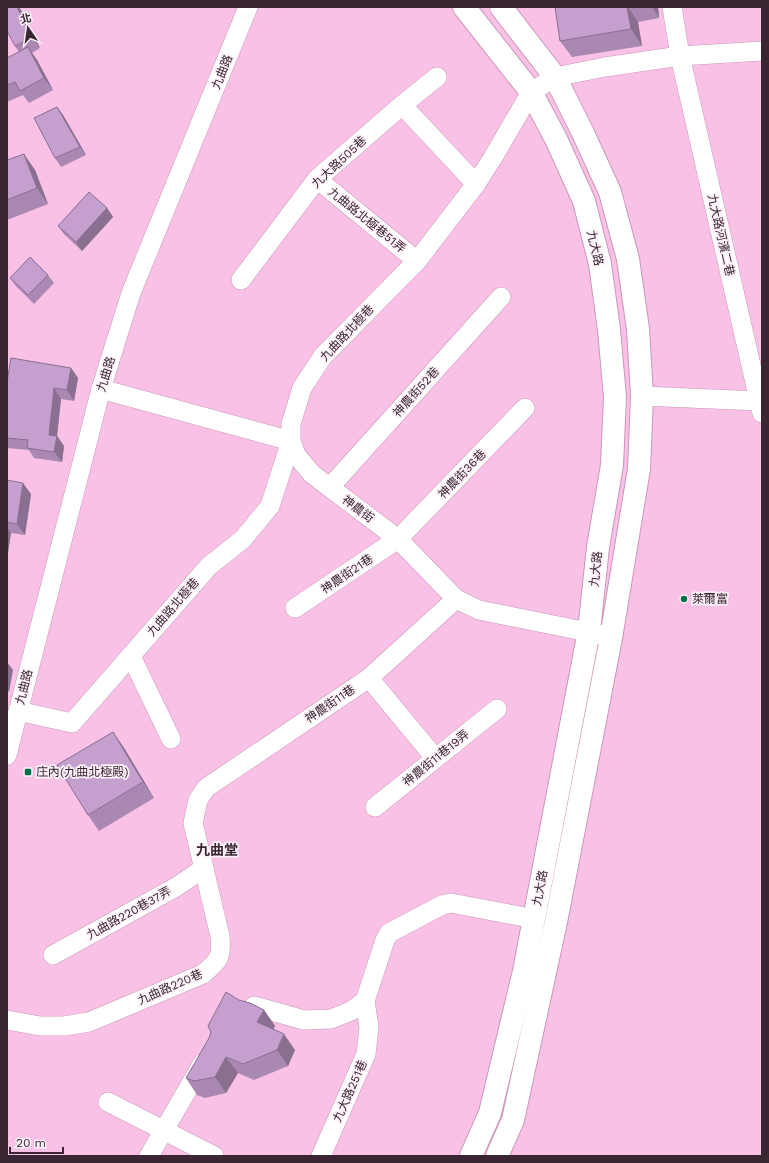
<svg xmlns="http://www.w3.org/2000/svg" width="769" height="1163" viewBox="0 0 769 1163" font-family="'Work Sans','Noto Sans TC',sans-serif">
<rect width="100%" height="100%" fill="#f8c1e5"/>
<g fill="none" stroke-linecap="round" stroke-linejoin="round">
<!-- street casing -->
<g stroke="#cb97b9" stroke-width="20">
<g id="street">
<polyline points="672,7 680,56 762,413"/>
<polyline points="402,105 476,184"/>
<polyline points="317,179 417,261"/>
<polyline points="241,280 317,179 402,105 437,77"/>
<polyline points="101,389 291,441 296,455 312,474 398,539 456,599 479,610 603,635"/>
<polyline points="642,396 759,401"/>
<polyline points="330,487 501,297"/>
<polyline points="295,608 398,539 525,408"/>
<polyline points="131,656 171,739"/>
<polyline points="369,678 435,758"/>
<polyline points="18,711 72,723 209,566 243,539 270,506 291,441 291,424 302,388 323,356 417,261 476,184 492,159 531,92 555,77 605,67 680,56 762,51"/>
<polyline points="7,755 101,389 131,293 248,7"/>
<polyline points="375,807 497,709"/>
<polyline points="53,955 176,887 204,868"/>
<polyline points="254,1006 304,1020 331,1019 351,1011 365,1001 385,940 389,933 442,905 451,903 535,919"/>
<path d="M7 1020 40 1026H64L89 1022 203 974C219 960 222 958 220 936L193 823 198 800 206 788 369 678 456 599"/>
<polyline points="108,1102 214,1156"/>
<polyline points="149,1156 203,1063"/>
<polyline points="321,1156 366,1054 369,1027 365,1001"/>
</g>
</g>
<!-- primary casing -->
<g stroke="#cb97b9" stroke-width="24">
<g id="primary">
<polyline points="464,7 531,92 556,139 584,201 600,264 609,330 615,397 612,465 598,547 589,631 524,971 490,1113 471,1156"/>
<polyline points="497,1156 513,1120 556,922 611,638 639,469 642,396 638,329 628,259 610,192 583,133 555,77 501,7"/>
</g>
</g>
<!-- street -->
<use href="#street" stroke="#fff" stroke-width="19"/>
<!-- primary -->
<use href="#primary" stroke="#fff" stroke-width="22"/>
</g>
<!-- wall -->
<g fill="#a989b1">
<polygon points="7,7 19,7 22,12 40,48 32,53 37,60 53,90 29,103 23,95 7,102 7,58 19,52 15,46"/>
<polygon points="555,7 658,7 659,18 638,22 642,46 572,57 560,41"/>
<polygon points="57,107 63,115 86,155 61,167 55,158"/>
<polygon points="7,160 35,170 48,204 7,220"/>
<polygon points="107,208 113,217 82,251 64,234 58,226"/>
<polygon points="48,275 54,283 34,304 16,286 10,278"/>
<polygon points="71,368 78,378 74,401 61,399 57,436 64,446 62,462 34,458 29,450 7,448 7,382"/>
<polygon points="7,480 31,494 25,535 11,533 7,559"/>
<polygon points="113,732 124,748 154,798 99,831 88,815"/>
<polygon points="239,1000 264,1010 275,1026 273,1029 295,1050 288,1066 254,1080 238,1073 226,1093 205,1098 197,1095 186,1078"/>
</g>
<!-- shaded-wall -->
<g fill="#8a6f90">
<polygon points="17,7 19,7 22,12 40,48 32,37"/>
<polygon points="627,7 628,7 638,22 642,46 631,29"/>
<polygon points="652,7 658,7 659,18"/>
<polygon points="28,47 37,60 53,90 44,78"/>
<polygon points="57,107 63,115 86,155 80,147"/>
<polygon points="24,154 35,170 48,204 37,188"/>
<polygon points="107,208 113,217 82,251 76,242"/>
<polygon points="71,368 78,378 74,401 67,390"/>
<polygon points="54,388 61,399 57,436 64,446 62,462 54,452 49,435"/>
<polygon points="23,483 31,494 25,535 17,524"/>
<polygon points="7,528 11,533 7,559"/>
<polygon points="7,662 13,670 9,692 7,689"/>
<polygon points="113,732 124,748 154,798 143,782"/>
<polygon points="264,1010 275,1026 269,1039 257,1022"/>
<polygon points="284,1034 295,1050 288,1066 277,1050"/>
<polygon points="226,1057 238,1073 226,1093 215,1077"/>
</g>
<!-- building -->
<g fill="#c59fce" stroke="#8a6f90">
<polygon points="7,7 17,7 32,37 15,46 7,31"/>
<polygon points="555,7 627,7 631,29 560,41"/>
<polygon points="28,47 44,78 20,91 15,82 7,85 7,58"/>
<polygon points="57,107 80,147 55,158 34,118"/>
<polygon points="24,154 37,188 7,200 7,160"/>
<polygon points="89,192 107,208 76,242 58,226"/>
<polygon points="30,257 48,275 28,295 10,278"/>
<polygon points="11,358 71,368 67,390 54,388 49,435 57,436 54,452 27,448 28,440 7,438 7,382"/>
<polygon points="7,480 23,483 17,524 7,522"/>
<polygon points="113,732 143,782 88,815 57,765"/>
<polygon points="226,992 239,1000 250,1003 264,1010 257,1022 284,1034 277,1050 243,1064 226,1057 215,1077 194,1081 186,1078 209,1038 211,1032 208,1026"/>
</g>
<!-- markers -->
<g fill="#036f47" stroke="#fdf2f9" stroke-width="1.5">
<circle cx="684" cy="599" r="4"/>
<rect x="24" y="768" width="8" height="8" rx="2"/>
</g>
<g text-anchor="middle" stroke-width="3.5" stroke-linejoin="round" paint-order="stroke">
<!-- street labels -->
<g font-size="12" fill="#3a2533" stroke="#fdf2f9">
<text transform="translate(222 72) rotate(-68)" y="4">九曲路</text>
<text transform="translate(339 162) rotate(-43)" y="4">九大路505巷</text>
<text transform="translate(367 220) rotate(39)" y="4">九曲路北極巷51弄</text>
<text transform="translate(721 235) rotate(77)" y="4">九大路河濱二巷</text>
<text transform="translate(595 248) rotate(77)" y="4">九大路</text>
<text transform="translate(347 333) rotate(-47)" y="4">九曲路北極巷</text>
<text transform="translate(106 374) rotate(-73)" y="4">九曲路</text>
<text transform="translate(416 392) rotate(-48)" y="4">神農街52巷</text>
<text transform="translate(462 474) rotate(-46)" y="4">神農街36巷</text>
<text transform="translate(358 509) rotate(37)" y="4">神農街</text>
<text transform="translate(596 569) rotate(-84)" y="4">九大路</text>
<text transform="translate(347 574) rotate(-34)" y="4">神農街21巷</text>
<text transform="translate(173 607) rotate(-49)" y="4">九曲路北極巷</text>
<text transform="translate(24 687) rotate(-76)" y="4">九曲路</text>
<text transform="translate(330 704) rotate(-34)" y="4">神農街11巷</text>
<text transform="translate(436 758) rotate(-39)" y="4">神農街11巷19弄</text>
<text transform="translate(540 888) rotate(-79)" y="4">九大路</text>
<text transform="translate(129 913) rotate(-29)" y="4">九曲路220巷37弄</text>
<text transform="translate(170 987) rotate(-24)" y="4">九曲路220巷</text>
<text transform="translate(350 1091) rotate(-66)" y="4">九大路251巷</text>
</g>
<!-- poi labels -->
<g font-size="12" fill="#3a2533" stroke="#fdf2f9" text-anchor="start">
<text x="692" y="603">萊爾富</text>
<text x="36" y="776">庄內(九曲北極殿)</text>
</g>
<!-- quarter labels -->
<g font-size="14" font-weight="bold" fill="#3a2533" stroke="#fdf2f9">
<text x="217" y="855">九曲堂</text>
</g>
</g>
<!-- border -->
<rect width="769" height="1163" fill="none" stroke="#3a2533" stroke-width="16"/>
<!-- north arrow -->
<g transform="translate(28 28) rotate(347)" stroke="#fdf2f9" stroke-width="3" paint-order="stroke">
<path d="M0-3L7 15L0 10L-7 15Z" fill="#3a2533"/>
<text y="-6" font-size="11" font-weight="bold" text-anchor="middle" fill="#3a2533">北</text>
</g>
<!-- scale -->
<path d="M10 1147v6h53v-6" fill="none" stroke="#3a2533" stroke-width="2"/>
<text x="16" y="1147" font-size="12" fill="#3a2533" stroke="#fdf2f9" stroke-width="3" paint-order="stroke">20 m</text>
</svg>
